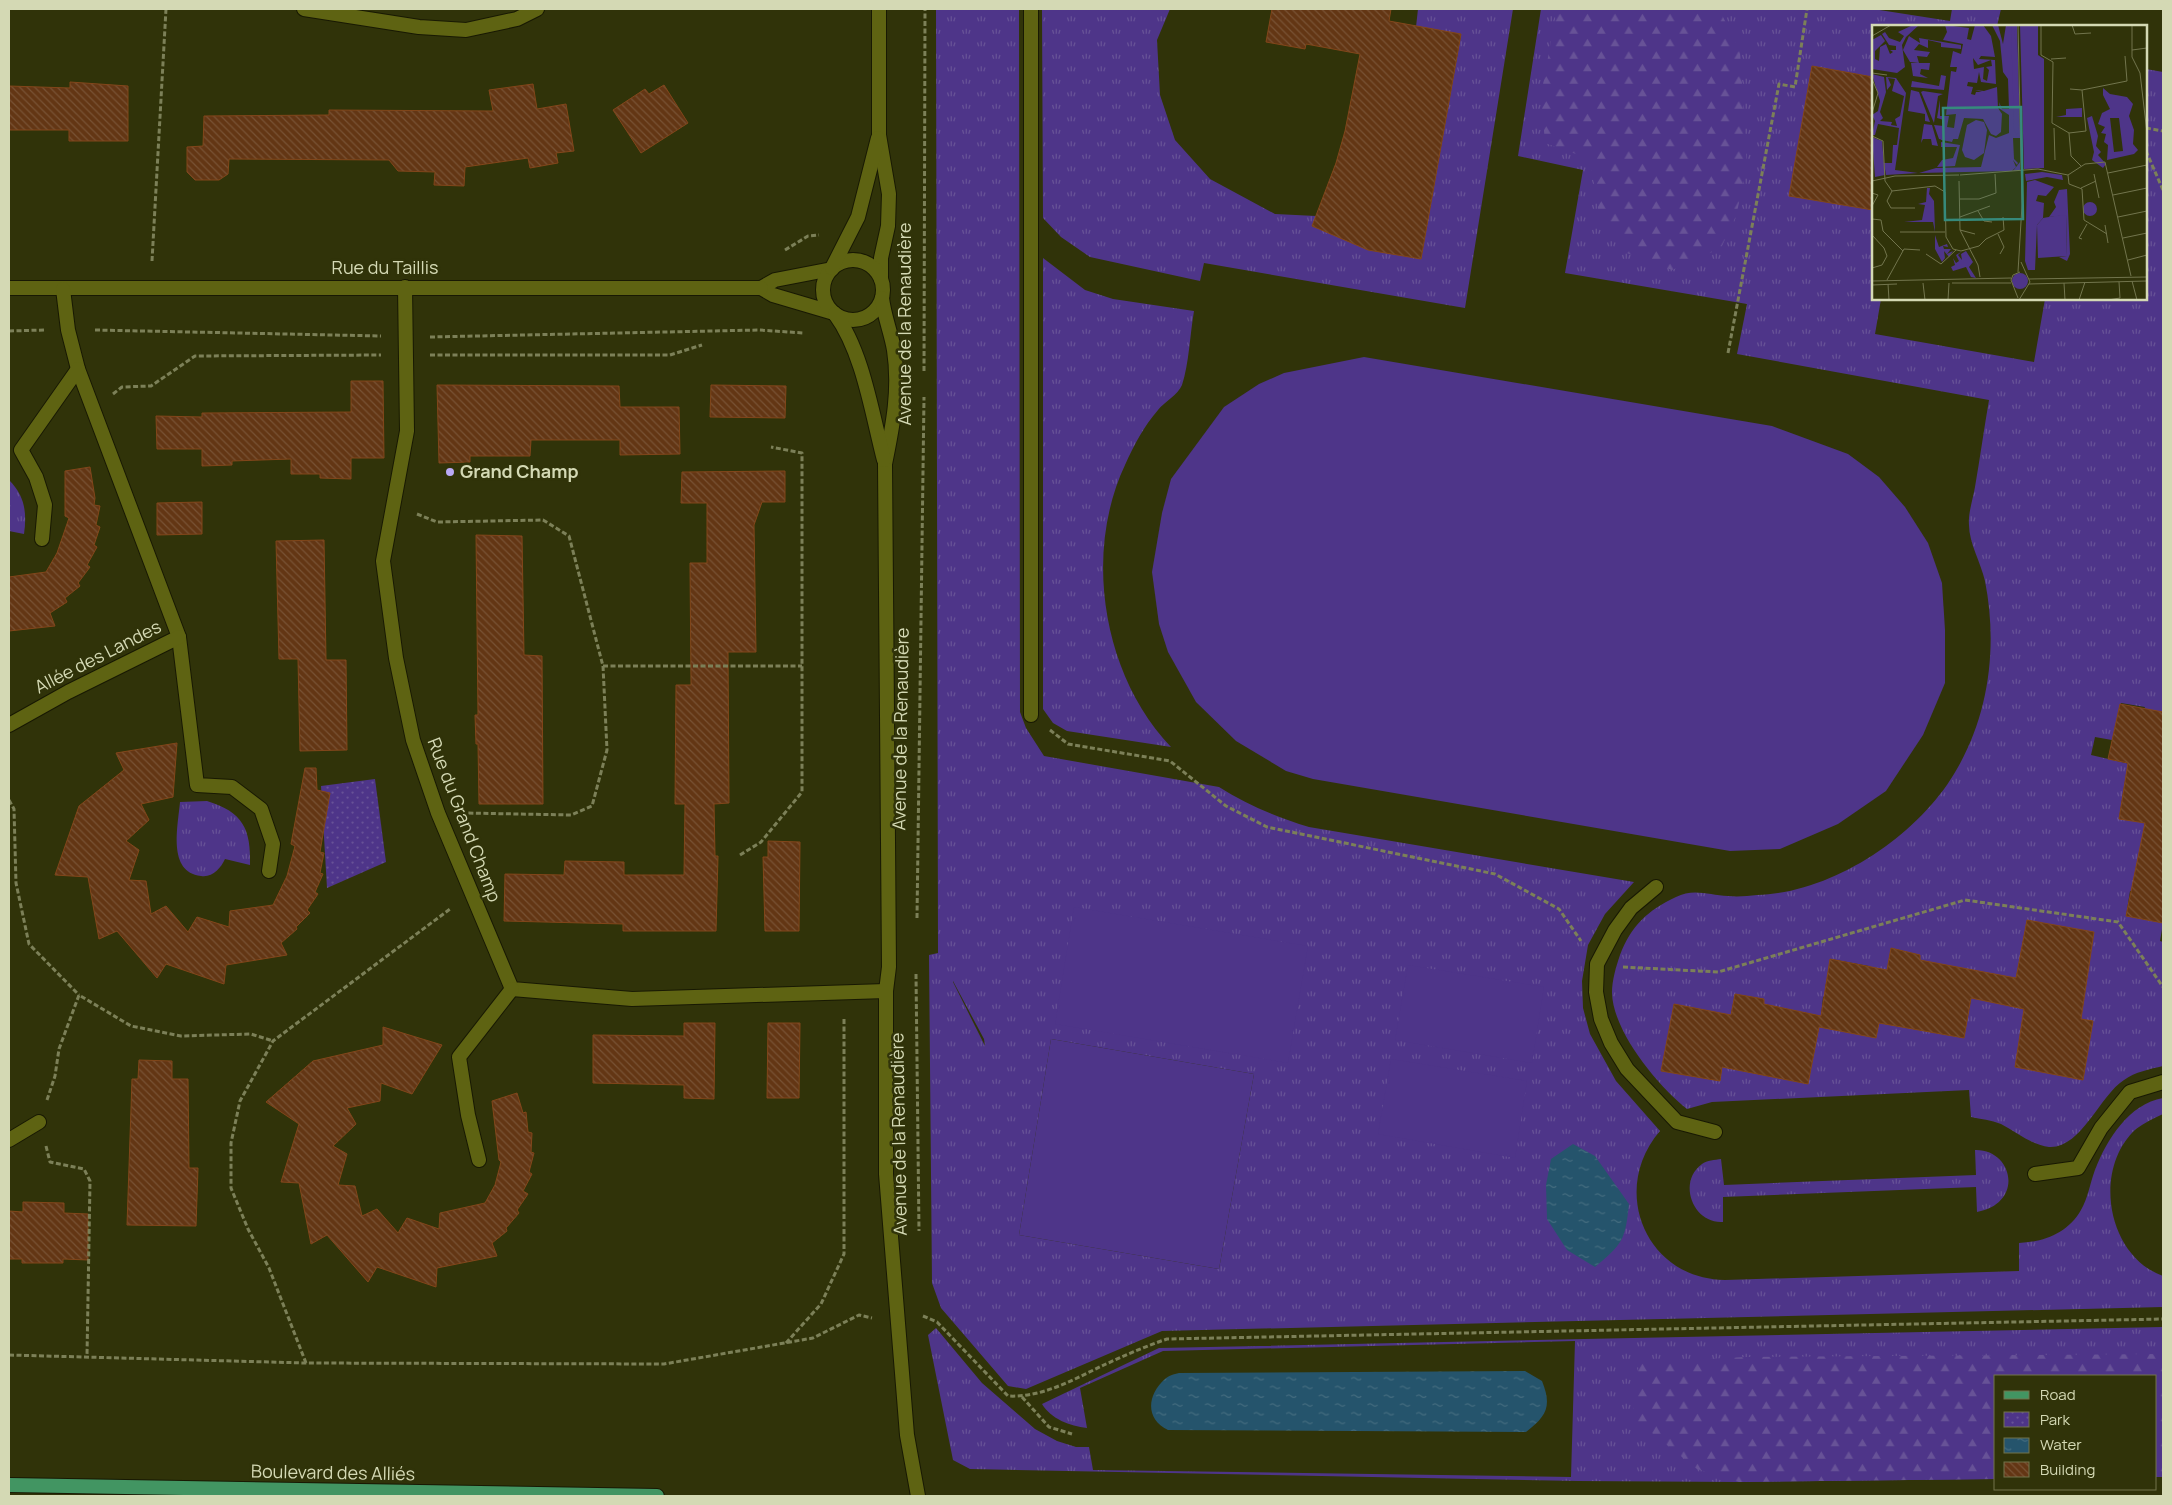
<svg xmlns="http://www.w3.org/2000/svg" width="2172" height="1505" viewBox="0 0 2172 1505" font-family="Manrope,sans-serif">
<defs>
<pattern id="grass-tufts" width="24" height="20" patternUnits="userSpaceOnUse" patternTransform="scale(1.25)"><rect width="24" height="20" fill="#4e3589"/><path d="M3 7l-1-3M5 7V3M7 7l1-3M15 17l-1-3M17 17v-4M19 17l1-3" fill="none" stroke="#675297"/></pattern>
<pattern id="forest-firs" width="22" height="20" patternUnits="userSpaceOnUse" patternTransform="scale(1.25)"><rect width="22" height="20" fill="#4e3589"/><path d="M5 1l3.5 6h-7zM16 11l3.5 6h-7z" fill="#675297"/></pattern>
<pattern id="park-dots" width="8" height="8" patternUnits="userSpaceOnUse" patternTransform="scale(1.25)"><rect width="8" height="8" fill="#4e3589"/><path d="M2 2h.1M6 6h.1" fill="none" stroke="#675297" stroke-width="1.8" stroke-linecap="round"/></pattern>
<pattern id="water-ripples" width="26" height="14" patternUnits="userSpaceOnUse" patternTransform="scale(1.25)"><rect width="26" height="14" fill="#25546c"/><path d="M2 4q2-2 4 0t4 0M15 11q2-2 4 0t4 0" fill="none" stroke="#446c7f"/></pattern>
<pattern id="building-back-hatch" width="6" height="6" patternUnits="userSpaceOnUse" patternTransform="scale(1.25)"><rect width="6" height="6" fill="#633614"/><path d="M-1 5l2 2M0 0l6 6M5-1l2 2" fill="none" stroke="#785234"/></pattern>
</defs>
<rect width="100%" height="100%" fill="#303309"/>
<!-- grass -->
<g fill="url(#grass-tufts)" fill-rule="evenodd">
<path d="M936 9H1019L1020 712 1026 728 1044 756 1219 787C1247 805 1277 817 1309 827L1634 882 1605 914 1588 945 1582 981 1583 1008 1590 1034 1616 1081 1660 1131C1609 1190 1646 1279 1725 1280L2019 1271V1243C2044 1242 2068 1233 2081 1210 2088 1198 2090 1183 2095 1170 2107 1139 2129 1104 2163 1098V1114C2154 1118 2144 1123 2136 1129 2092 1169 2107 1256 2163 1276V1307L1162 1331 1026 1389 1008 1386 941 1308 932 1283 929 955 938 953ZM953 981 984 1039 985 1046 953 982ZM1051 1039 1254 1074 1219 1269 1019 1235Z"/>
<polygon points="1042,9 1170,9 1157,40 1160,95 1175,140 1210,179 1275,214 1316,216 1312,226 1344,239 1421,259 1461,35 1416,27 1418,9 1513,9 1465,308 1204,263 1200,281 1090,257 1061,237 1043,218"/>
<path d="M1541 9H1873L1950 21 1952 9H2001L1997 26H1873V77L1812 66 1790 196 1873 210V299H1881L1875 334 2034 362 2045 299H2146V69L2163 72V712L2144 710 2145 707 2121 703 2112 740 2095 737 2091 755 2134 765 2125 781 2119 818 2144 823 2145 819 2153 821 2133 891H2130L2126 916 2163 923 2160 941 2163 942V1066C2150 1069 2135 1072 2124 1080 2100 1095 2081 1149 2049 1147 2032 1145 2016 1132 2001 1124 1991 1120 1981 1119 1971 1117L1969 1090 1712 1102 1687 1109C1658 1086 1613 1032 1612 993 1612 980 1616 967 1620 955 1631 926 1648 910 1676 897 1693 888 1709 895 1728 896 1738 897 1748 896 1757 895 1832 893 1916 837 1954 774 1989 717 1998 647 1985 581 1981 563 1969 543 1969 525 1968 513 1973 499 1975 487 1980 458 1984 429 1989 400L1737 354 1747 304 1565 273 1583 170 1518 156ZM2027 920 2093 933 2080 1019 2093 1021 2083 1079 2053 1074 2031 1011 2005 1005 2010 977 2016 978ZM1891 948 1920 955V960L1976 972 1964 1038 1879 1023 1876 1037 1819 1027 1808 1084 1722 1067 1720 1081 1662 1071 1730 1019 1735 994 1764 999V1004L1821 1016 1823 997 1826 996 1828 989 1825 988 1831 959 1869 966 1886 976Z"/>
<path d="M1043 258 1085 290 1113 299 1194 311C1190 334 1189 364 1182 385 1178 395 1164 402 1158 410 1144 426 1134 445 1125 465 1083 554 1103 676 1171 747L1067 731 1053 723 1043 709Z"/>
<path d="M9 480C25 496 27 513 24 534L9 531Z"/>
<path d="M207 801C243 812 251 829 250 865L225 859C221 868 212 878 201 876 167 872 178 826 180 802Z"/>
<path d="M1975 1150C2013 1149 2025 1203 1977 1212L1976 1187 1723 1197V1222C1693 1224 1677 1182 1702 1164 1707 1160 1715 1160 1721 1159L1724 1185 1976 1175Z"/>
<path d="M2163 1327V1477H2156V1376H1996V1479L1739 1482 1578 1481 970 1469 953 1460 928 1335 936 1328 982 1383 1035 1429 1057 1441 1076 1447H1089L1093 1470 1571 1477 1575 1341 1163 1351 1080 1388 1087 1428C1070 1426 1051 1419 1042 1404L1159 1348Z"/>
</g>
<!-- forest -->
<g fill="url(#forest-firs)">
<polygon points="1557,9 1719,9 1740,51 1747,167 1736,216 1721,248 1672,270 1624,252 1598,209 1590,159 1545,143 1541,95"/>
<polygon points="2163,1354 2163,1477 2156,1477 2156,1376 1996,1376 1996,1479 1739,1482 1697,1469 1632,1417 1639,1363 1745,1357"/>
</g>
<!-- park -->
<polygon fill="url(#park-dots)" points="375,779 386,862 327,888 321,786"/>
<!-- pitch -->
<g fill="#4e3589">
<polygon points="1364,357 1772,426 1848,454 1879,477 1905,507 1928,543 1942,583 1945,630 1945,683 1923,735 1886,791 1838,824 1780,849 1730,851 1313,779 1286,771 1236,741 1196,702 1168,652 1159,624 1152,572 1162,513 1171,479 1224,407 1259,384 1284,373"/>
<polygon points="1074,907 1308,946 1288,1063 1055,1024"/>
<polygon points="1408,965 1544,987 1532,1063 1395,1040"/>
<polygon points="1051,1039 1254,1074 1219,1269 1019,1235"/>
<polygon points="1391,1059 1527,1081 1515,1158 1378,1134"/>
</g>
<!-- water -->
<g fill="url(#water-ripples)">
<path d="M1573 1144 1595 1156 1629 1204C1625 1241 1623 1243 1595 1267L1567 1250 1547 1219 1546 1185 1551 1159Z"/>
<path d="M1525 1371 1542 1381C1552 1406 1547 1416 1526 1432L1168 1430C1145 1419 1147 1395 1165 1379 1168 1376 1174 1374 1179 1373Z"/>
</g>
<!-- building -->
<g fill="url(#building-back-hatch)" stroke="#82461a">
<polygon points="1272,9 1391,9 1389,21 1461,34 1421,259 1368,250 1312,226 1336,163 1345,131 1360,54 1306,44 1305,49 1266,42"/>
<polygon points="1812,66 1873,77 1873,210 1789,196"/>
<polygon points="70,82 128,86 128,141 69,141 69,130 9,130 9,86 70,88"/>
<polygon points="533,84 537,109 566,104 574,151 556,153 558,163 530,168 528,158 465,167 464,186 434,185 435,172 398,171 389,160 229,159 228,174 219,180 195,180 187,172 187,147 203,146 204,116 329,115 329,110 493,111 489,90"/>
<polygon points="664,85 688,123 641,153 613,110 645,89 649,94"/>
<polygon points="351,381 383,381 384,458 351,458 351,479 320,478 320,474 291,474 291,459 232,461 232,465 202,466 202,449 157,449 156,416 202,417 202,413 351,412"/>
<polygon points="437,385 619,386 620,407 679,407 680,454 620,455 620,440 531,440 530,456 470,456 470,462 439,463"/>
<polygon points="711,385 786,386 785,418 710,417"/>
<polygon points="90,467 95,498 94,505 100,506 96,525 100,527 94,545 97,547 87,565 90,567 78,583 80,586 65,598 67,602 50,613 55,626 9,631 9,577 46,572 57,553 69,518 65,516 65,471"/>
<polygon points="785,471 785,502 762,502 754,525 756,652 728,652 729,803 714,804 715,856 718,856 716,931 623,931 623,924 504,921 505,874 564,875 565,861 624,862 624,875 684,875 685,804 675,804 676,685 691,685 690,563 707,563 707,503 681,503 682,472"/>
<polygon points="202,502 202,534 157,535 157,503"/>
<polygon points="476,535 522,536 524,655 542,656 543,804 479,804 478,744 476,744 475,715 478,715"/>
<polygon points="324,540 326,660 346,660 347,750 300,751 298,659 279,659 276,541"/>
<polygon points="2120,704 2163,712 2163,923 2126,916 2145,823 2119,819 2128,763 2108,759"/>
<polygon points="177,743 173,797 141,804 149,820 126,841 139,850 129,880 146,881 151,914 166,906 188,932 197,917 229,927 230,911 273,905 287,876 295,846 291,844 305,768 316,768 317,790 330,793 320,852 324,853 320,873 323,874 315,892 318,894 307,910 310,913 296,927 297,929 281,943 287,955 226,965 224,984 166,964 157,978 117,931 99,939 88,877 55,875 79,806 124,770 116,753"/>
<polygon points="768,841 800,842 799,931 765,931 763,857 768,857"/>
<polygon points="2027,920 2094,932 2081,1019 2093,1021 2083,1080 2015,1067 2024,1009 1971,998 1964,1038 1879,1023 1876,1038 1819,1027 1808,1084 1722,1067 1720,1081 1661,1071 1674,1004 1731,1015 1735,994 1764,999 1764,1004 1821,1016 1830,959 1887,970 1891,948 1920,955 1920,960 2016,978"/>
<polygon points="684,1023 715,1023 714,1099 684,1098 684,1085 593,1083 593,1035 684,1036"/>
<polygon points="768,1023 800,1023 799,1098 767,1098"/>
<polygon points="383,1027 442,1045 412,1094 381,1083 380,1101 347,1108 356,1124 333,1146 347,1154 338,1185 355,1186 362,1216 377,1209 398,1233 407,1218 439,1229 440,1213 485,1203 495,1185 501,1162 499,1160 492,1101 517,1093 523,1113 526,1112 528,1132 532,1133 531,1152 534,1153 529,1172 532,1174 523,1191 528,1194 517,1210 519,1213 506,1228 507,1231 492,1243 497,1256 437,1268 436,1287 377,1267 368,1282 327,1235 311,1244 299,1183 281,1182 299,1124 266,1102 313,1061 383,1045"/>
<polygon points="139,1060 172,1061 172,1079 188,1079 189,1168 198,1168 196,1226 127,1225 132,1079 138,1079"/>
<polygon points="23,1202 64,1203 64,1213 88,1214 88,1260 63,1259 63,1263 22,1263 22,1259 9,1259 9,1211 23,1212"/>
</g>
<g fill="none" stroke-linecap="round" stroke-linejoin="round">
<!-- service casing -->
<g stroke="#181903" stroke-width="16">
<g id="service">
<polyline points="1031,9 1031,715"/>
<polyline points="1656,887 1631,908 1615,930 1597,964 1596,992 1601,1019 1611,1043 1627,1069 1677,1122 1715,1132"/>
<polyline points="2035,1174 2078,1168 2101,1128 2130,1092 2163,1082"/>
</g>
</g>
<!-- minor casing -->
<g stroke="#181903" stroke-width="16">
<g id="minor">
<polyline points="304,9 419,27 466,30 517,19 537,9"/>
<polyline points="832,269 775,280 761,288 773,295 834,313"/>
<polyline points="405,287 407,431 383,561 396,658 413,740 438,813 512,989 632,999 886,991"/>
<polyline points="9,288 761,288"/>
<polyline points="63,289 68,330 78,369 179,637 197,785 232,787 261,809 273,844 269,871"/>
<polyline points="42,539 45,505 36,477 21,450 78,369"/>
<polyline points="9,725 68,692 179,637"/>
<polyline points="9,1140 39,1122"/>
<polyline points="479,1160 468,1115 459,1057 512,989"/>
</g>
</g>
<!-- tertiary casing -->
<g stroke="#181903" stroke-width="16">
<g id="tertiary">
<polyline points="879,9 879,135 889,194 888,226 881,258 881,279"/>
<circle cx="853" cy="290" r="30"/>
<polyline points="832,268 858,217 878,138"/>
<path d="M882 298C884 316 891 332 894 350 900 389 893 425 885 464L889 967 886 991V1174L907 1435 918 1496"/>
<path d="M835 314C863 352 872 414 884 460"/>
</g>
</g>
<!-- primary casing -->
<g stroke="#181903" stroke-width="16">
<polyline id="primary" points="9,1485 657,1496"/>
</g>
<!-- path -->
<g stroke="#7c8058" stroke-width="3" stroke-dasharray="5 2.5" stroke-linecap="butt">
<polyline points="2146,128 2163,131"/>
<polyline points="2146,151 2163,190"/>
<polyline points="785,250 808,236 819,235"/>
<polyline points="152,261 166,9"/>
<polyline points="95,330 381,336"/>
<polyline points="9,331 44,330"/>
<polyline points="430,337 759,330 804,333"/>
<polyline points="1728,353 1779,84 1795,87 1807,9"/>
<polyline points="430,355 670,355 702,345"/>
<polyline points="924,371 925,9"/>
<polyline points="113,394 122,387 151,386 195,356 381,355"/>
<polyline points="417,514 437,522 543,520 569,536 603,666 607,750 592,806 571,815 465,813"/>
<polyline points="603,666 802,666"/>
<polyline points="1050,730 1068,744 1170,761 1226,806 1267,827 1495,874 1559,909 1581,941"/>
<polyline points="9,800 14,809 16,883 29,944 79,995"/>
<polyline points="740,855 761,842 802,792 802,453 771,447"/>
<polyline points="917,918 924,397"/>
<polyline points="1623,967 1718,972 1965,900 2118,922 2163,987"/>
<polyline points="916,974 919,1231"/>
<polyline points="47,1100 55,1076 59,1049 79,995 131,1026 181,1036 251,1034 273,1041"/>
<polyline points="46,1146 50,1162 84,1169 90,1181 87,1356"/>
<path d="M923 1316 937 1322 1008 1396C1043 1398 1076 1378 1106 1364 1126 1355 1146 1346 1167 1339L2163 1319"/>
<polyline points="786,1343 821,1304 844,1254 844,1018"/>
<polyline points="9,1355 306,1363 664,1364 813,1338 859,1315 872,1318"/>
<polyline points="306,1363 269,1268 248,1229 231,1188 231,1143 240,1101 273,1041 450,909"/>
<polyline points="1022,1397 1049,1427 1072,1434"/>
</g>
<!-- service -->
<use href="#service" stroke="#5e6312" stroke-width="14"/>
<!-- minor -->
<use href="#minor" stroke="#5e6312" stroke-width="14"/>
<!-- tertiary -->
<use href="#tertiary" stroke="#5e6312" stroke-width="14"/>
<!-- primary -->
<use href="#primary" stroke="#429562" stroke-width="14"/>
</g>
<!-- markers -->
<circle fill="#baaaf6" stroke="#303309" stroke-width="2" cx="450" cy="472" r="5"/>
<g text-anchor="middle" stroke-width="5" stroke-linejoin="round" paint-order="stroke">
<!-- street labels -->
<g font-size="18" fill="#d4d9b4" stroke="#303309">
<text x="385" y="274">Rue du Taillis</text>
<text transform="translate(905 324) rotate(-90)" y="6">Avenue de la Renaudière</text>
<text transform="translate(98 657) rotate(-27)" y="6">Allée des Landes</text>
<text transform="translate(901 729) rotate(-89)" y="6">Avenue de la Renaudière</text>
<text transform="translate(464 820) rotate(69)" y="6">Rue du Grand Champ</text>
<text transform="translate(899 1134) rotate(-91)" y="6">Avenue de la Renaudière</text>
<text transform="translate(333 1473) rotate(1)" y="6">Boulevard des Alliés</text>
</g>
<!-- poi labels -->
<g font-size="18" font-weight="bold" fill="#d4d9b4" stroke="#303309" text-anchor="start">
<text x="460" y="478">Grand Champ</text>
</g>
</g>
<!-- overview -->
<g transform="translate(1872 25)">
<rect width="275" height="275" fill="#303309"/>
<path d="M41 0H47L34 12 30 20 33 42 25 48 0 44V15L9 10 13 16 3 26V34L7 36 8 22 14 19 18 29 21 27 18 25H24V21L17 20 10 9 13 7 17 13 28 17 32 11 26 7ZM73 0 97 3 95 14 99 15 103 0H111L119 11 123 32 109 31 107 34 123 35 124 59 109 57 107 47 105 58 96 57 95 61 101 62 99 69 103 70 104 67H110L103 65 112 66 125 62 126 83 130 89 129 107 124 111 119 109 111 94 92 93 86 114H81L80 117 67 114 62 100 72 101V95L65 93 68 75V91H77L75 102 82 103 84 89 74 90 79 46 84 47 85 42H78L81 26 89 29 91 19 71 15 75 7ZM101 33 106 40 119 35 120 41 114 42 117 45 115 56 111 54 112 42 102 44ZM120 0H126L131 19 134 0H145L148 104V145L141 146 148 137V113H141L142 134 146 138 145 140 141 135 144 142 140 146 47 148 64 143 109 142 117 110 124 113 137 108V90L128 84 127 77 130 84H137L136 54 131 47 128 16ZM37 11 48 18 47 13 89 20V24L69 22V18L56 15V23L47 19 42 25 58 27 55 32 45 31 47 38 38 37 31 25ZM39 38H58L57 45 49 44 48 49 56 53 41 51ZM0 49 12 52 14 67 8 87 11 93 8 96 20 97 19 100 25 101 23 94 28 91 32 71 20 66 23 54 16 53 19 60 15 65 14 52 24 53 34 68 23 145 46 148 14 150 12 138H20L21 120H25L27 103 6 99 3 110H0L3 96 0 90 6 86 8 76ZM69 50 74 51 72 65 39 62 40 56 67 61ZM39 65 47 67 58 97 53 96V89L36 86ZM51 66 71 69 66 71 62 98 49 67ZM52 99 60 100 66 121 60 120 59 114H51L49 118ZM0 112 10 116 13 150 3 152ZM69 117 88 120 83 141 65 142 70 135 81 133 85 122H69ZM55 163H58L57 169 62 176 63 207 61 197H32L50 195 53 180 46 179 54 177ZM211 184a7 7 0 1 1 14 0a7 7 0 1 1-14 0ZM194 189 195 231 166 233 165 200 171 193ZM63 210 67 222 75 219 76 222 71 221 72 224H79L75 229 81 226 77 232 72 226 73 233 70 237 63 224ZM94 226 101 237 97 242 104 253 99 252 94 242 81 246 79 242 83 240 81 233 84 238 87 236 84 230 89 227 86 230 90 235 89 229ZM140 256a8 8 0 1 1 16 0a8 8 0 1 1-16 0Z" fill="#4e3589" fill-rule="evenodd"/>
<path d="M139 0H144L142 10 145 24 147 107 145 110 142 104ZM231 63 238 69 255 72 261 79 257 91 262 105 261 119 266 125 262 129 235 135 236 120 232 117 234 109 229 108 233 102 226 99 230 88 238 84 231 70ZM238 93H247L251 126 242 127ZM210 83V92H184L194 90V84ZM220 91 226 111 224 121 229 127 226 130 234 139 231 143 220 135 222 127 215 93ZM74 106H84L85 111 79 116 69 115 68 111ZM170 147 190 150 191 155 175 152 154 156 153 149ZM163 155 182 162 174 171 166 170 164 176 172 178 171 193 165 200 163 245H156L153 236 155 157ZM195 164 198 229 195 236 187 232 195 231 194 190 177 192 184 182 182 177 187 165Z" fill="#4e3589" fill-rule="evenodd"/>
<path d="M148 0H166V30L172 34V143L152 144Z" fill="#4e3589"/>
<path d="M104 95 112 97 115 105 112 128 102 135 93 132 90 125 95 100Z" fill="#4e3589"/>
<path fill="none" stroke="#72754d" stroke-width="1" d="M169 0V30L181 37 180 98 197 108M200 0 203 9 219 8M260 0V32L268 48 275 108M0 11 19 0M260 25 275 23M179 34 194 33M0 48 15 50M0 54 6 68 0 88M210 65 255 56 253 31M182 103 183 135M197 108 214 106 210 65 198 64M197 108 199 131 209 141M0 111 11 116 13 156 20 166 63 161 73 167 74 212 81 224 89 226 107 221 114 214 132 205 131 192M236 148 275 140M222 149 227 173M88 150 166 144 196 150 213 139 233 137 259 251M196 150 197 159 210 164 212 195 235 209M0 156 23 151 87 150M87 156 88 205 106 240 108 252M209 163 224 156M20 166 15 176 19 183H43M0 168 6 170 0 181M241 170 275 163M88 174H107L124 168 123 149M106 186 112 196 120 197M88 192 118 181M246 192 275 186M0 194 9 195 11 206 31 226M233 200 236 218M88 205 103 209M28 207H73M126 209 132 222 128 229M0 210 12 223 15 231 10 240 0 243M251 213 275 208M210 214 207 213 215 199M54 229 69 239 84 225M256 235 275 230M146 247 150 180 146 0M157 254 275 252M15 255 32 224 48 225M0 256 139 253M260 256 265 275M51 258 53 275M80 258H139M192 258 193 275M16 259 17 275M157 259 275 256M0 260 25 259M146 273 139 255 141 250 148 247M76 275 77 258M147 275 158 257 149 237M207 275 213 257M236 275 248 273 247 257"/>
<path fill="#368a7c" fill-opacity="0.15" stroke="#368a7c" stroke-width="2.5" d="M149 82 151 194 73 195 71 83Z"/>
<rect width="275" height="275" fill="none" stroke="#d4d9b4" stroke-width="2.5"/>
</g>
<!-- border -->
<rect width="2172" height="1505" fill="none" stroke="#d4d9b4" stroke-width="20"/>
<!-- legend -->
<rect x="1994" y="1375" width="162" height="115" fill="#303309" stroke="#72754d"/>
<rect x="2004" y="1391" width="25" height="8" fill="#429562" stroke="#72754d"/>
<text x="2040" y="1400" font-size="15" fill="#d4d9b4">Road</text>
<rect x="2004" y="1412" width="25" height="15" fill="url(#park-dots)" stroke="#72754d"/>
<text x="2040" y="1425" font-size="15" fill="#d4d9b4">Park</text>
<rect x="2004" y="1438" width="25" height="15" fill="url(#water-ripples)" stroke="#72754d"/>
<text x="2040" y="1450" font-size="15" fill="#d4d9b4">Water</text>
<rect x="2004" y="1462" width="25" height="15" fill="url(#building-back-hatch)" stroke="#72754d"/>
<text x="2040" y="1475" font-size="15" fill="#d4d9b4">Building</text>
</svg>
